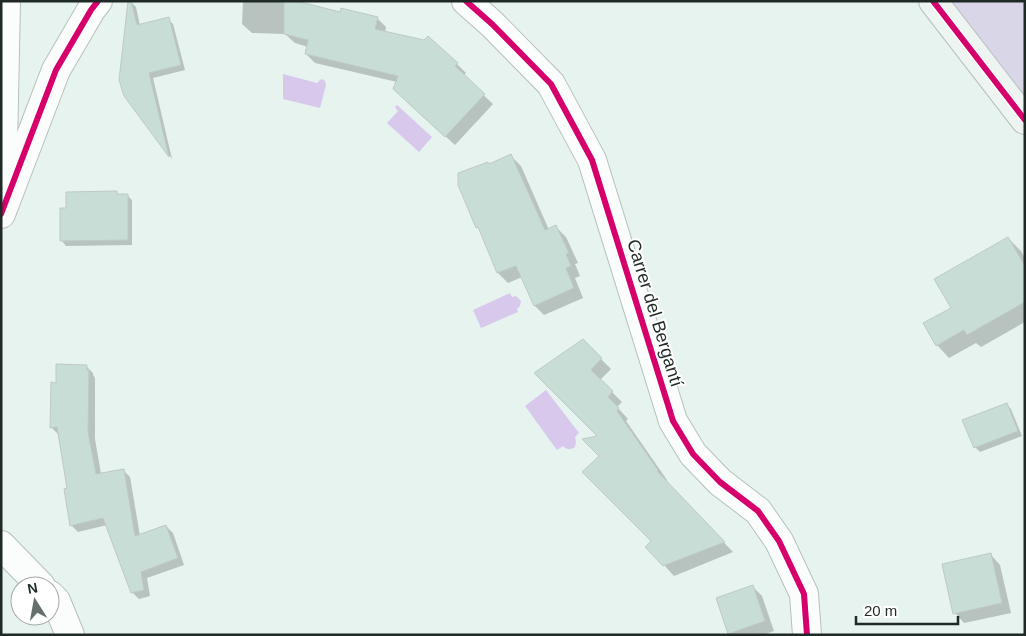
<svg xmlns="http://www.w3.org/2000/svg" width="1026" height="636" viewBox="0 0 1026 636" font-family="Arial,sans-serif">
<rect width="100%" height="100%" fill="#e6f3ef"/>
<!-- green -->
<polygon fill="#d9d6e7" points="933,1 1025,1 1025,120"/>
<!-- water -->
<g fill="#d7c8ec">
<polygon points="283,74 317,83 320,80 322,79 325,81 326,85 320,108 283,99"/>
<polygon points="397,105 432,137 419,152 387,123 398,111 395,107"/>
<polygon points="510,293 512,297 516,296 521,301 520,306 517,309 518,312 481,328 473,310"/>
<path d="M546 390 579 433 575 437 576 442 575 447C570 450 567 450 563 446L557 450 525 406Z"/>
</g>
<!-- shadow -->
<g fill="#0003" fill-rule="evenodd">
<polygon points="243,1 291,1 341,13 377,18 386,27 385,33 457,64 466,73 463,76 493,104 455,145 403,98 397,82 315,63 306,54 308,47 295,43 285,34 252,33 242,24"/>
<path d="M131 2 136 7 140 26 168 19 173 24 185 70 153 78 172 159 125 96ZM138 24 141 36 136 25Z"/>
<polygon points="511,156 521,166 549,230 556,227 566,237 578,263 575,264 580,276 575,278 583,298 544,315 535,306 522,277 508,283 498,273 481,232 477,227 489,165"/>
<polygon points="116,192 120,196 127,195 132,200 132,245 66,246 62,241"/>
<polygon points="1008,238 1021,251 1025,258 1025,322 981,347 976,343 949,358 937,345 953,308"/>
<polygon points="583,341 611,369 600,380 622,402 617,407 628,419 626,421 667,480 666,482 733,552 674,576 664,565 653,541 600,456 599,437"/>
<polygon points="86,366 93,373 93,375 95,378 95,439 101,474 123,470 130,477 140,536 166,526 173,533 184,565 147,578 150,596 139,599 132,592 107,525 78,532 71,525 69,489 58,434 52,428 57,384"/>
<polygon points="1006,404 1011,409 1022,436 980,452 975,447"/>
<polygon points="991,555 1000,565 1011,613 964,623 955,613"/>
<polygon points="753,587 762,596 774,631 763,635 731,635 729,633"/>
</g>
<!-- building -->
<g fill="#c9ddd7" stroke="#bfc9c6">
<polygon points="128,1 131,1 137,25 169,17 181,65 149,73 169,157 124,96 119,80"/>
<polygon points="284,1 297,1 340,12 341,8 378,17 375,29 424,40 428,36 458,63 455,66 485,94 445,137 393,89 398,76 305,54 308,40 284,34"/>
<polygon points="511,154 545,230 556,225 569,253 566,254 571,266 566,268 574,288 534,306 516,266 497,273 478,227 476,228 458,185 458,173 488,162 489,164"/>
<polygon points="117,191 117,194 128,194 128,240 60,241 60,208 66,208 66,192"/>
<polygon points="1008,237 1025,266 1025,302 967,335 964,330 936,346 923,323 951,308 934,279"/>
<polygon points="583,339 602,358 591,370 613,391 608,397 619,408 617,411 658,470 657,471 725,542 663,566 645,547 651,541 582,472 599,456 582,439 597,436 534,373"/>
<polygon points="56,364 87,365 87,370 89,370 88,432 96,474 124,469 135,536 166,525 178,558 141,572 144,590 131,593 103,518 70,526 64,489 67,488 57,427 50,428 51,382 56,383"/>
<polygon points="1007,403 1018,431 974,448 962,420"/>
<polygon points="991,553 1002,603 953,614 942,564"/>
<polygon points="753,585 765,621 728,634 716,598"/>
</g>
<g fill="none" stroke-linecap="round" stroke-linejoin="round">
<!-- street casing -->
<g stroke="#b5c0bc" stroke-width="30">
<g id="street">
<polyline points="466,1 492,24 551,84 592,160 673,421 693,454 720,482 758,511 779,541 804,594 807,635"/>
<polyline points="2,195 6,1"/>
<polyline points="1,214 56,70 91,10 98,1"/>
<polyline points="1,545 41,586"/>
<polyline points="50,595 56,601 70,635"/>
</g>
</g>
<!-- secondary casing -->
<g stroke="#b5c0bc" stroke-width="30">
<polyline id="secondary" points="933,1 1025,120"/>
</g>
<!-- street -->
<use href="#street" stroke="#fbfdfd" stroke-width="28"/>
<!-- secondary -->
<use href="#secondary" stroke="#eef4f2" stroke-width="28"/>
<!-- cycleway casing -->
<g stroke="#fff" stroke-width="9">
<g id="cycleway">
<polyline points="466,1 492,24 551,84 592,160 673,421 693,454 720,482 758,511 779,541 804,594 807,635"/>
<polyline points="933,1 1025,120"/>
<polyline points="1,214 56,70 91,10 98,1"/>
</g>
</g>
<!-- cycleway -->
<use href="#cycleway" stroke="#d6006c" stroke-width="6"/>
</g>
<g text-anchor="middle" stroke-width="4" stroke-linejoin="round" paint-order="stroke">
<!-- street labels -->
<g font-size="18" fill="#1f2926" stroke="#fff">
<text transform="translate(655 313) rotate(73)" y="6">Carrer del Bergantí</text>
</g>
</g>
<!-- border -->
<rect width="1026" height="636" fill="none" stroke="#1f2926" stroke-width="5"/>
<!-- north arrow -->
<g transform="translate(35 601) rotate(349)"><circle r="24" fill="#ffffff" stroke="#a5a9a8"/>
<path d="M0-4L9 19L0 12L-9 19Z" fill="#65706c"/>
<text y="-8" font-size="14" font-weight="bold" text-anchor="middle" fill="#1f2926">N</text>
</g>
<!-- scale -->
<path d="M856 616v8h102v-8" fill="none" stroke="#1f2926" stroke-width="2.5"/>
<text x="864" y="616" font-size="15" fill="#1f2926" stroke="#ffffff" stroke-width="4" paint-order="stroke">20 m</text>
</svg>
